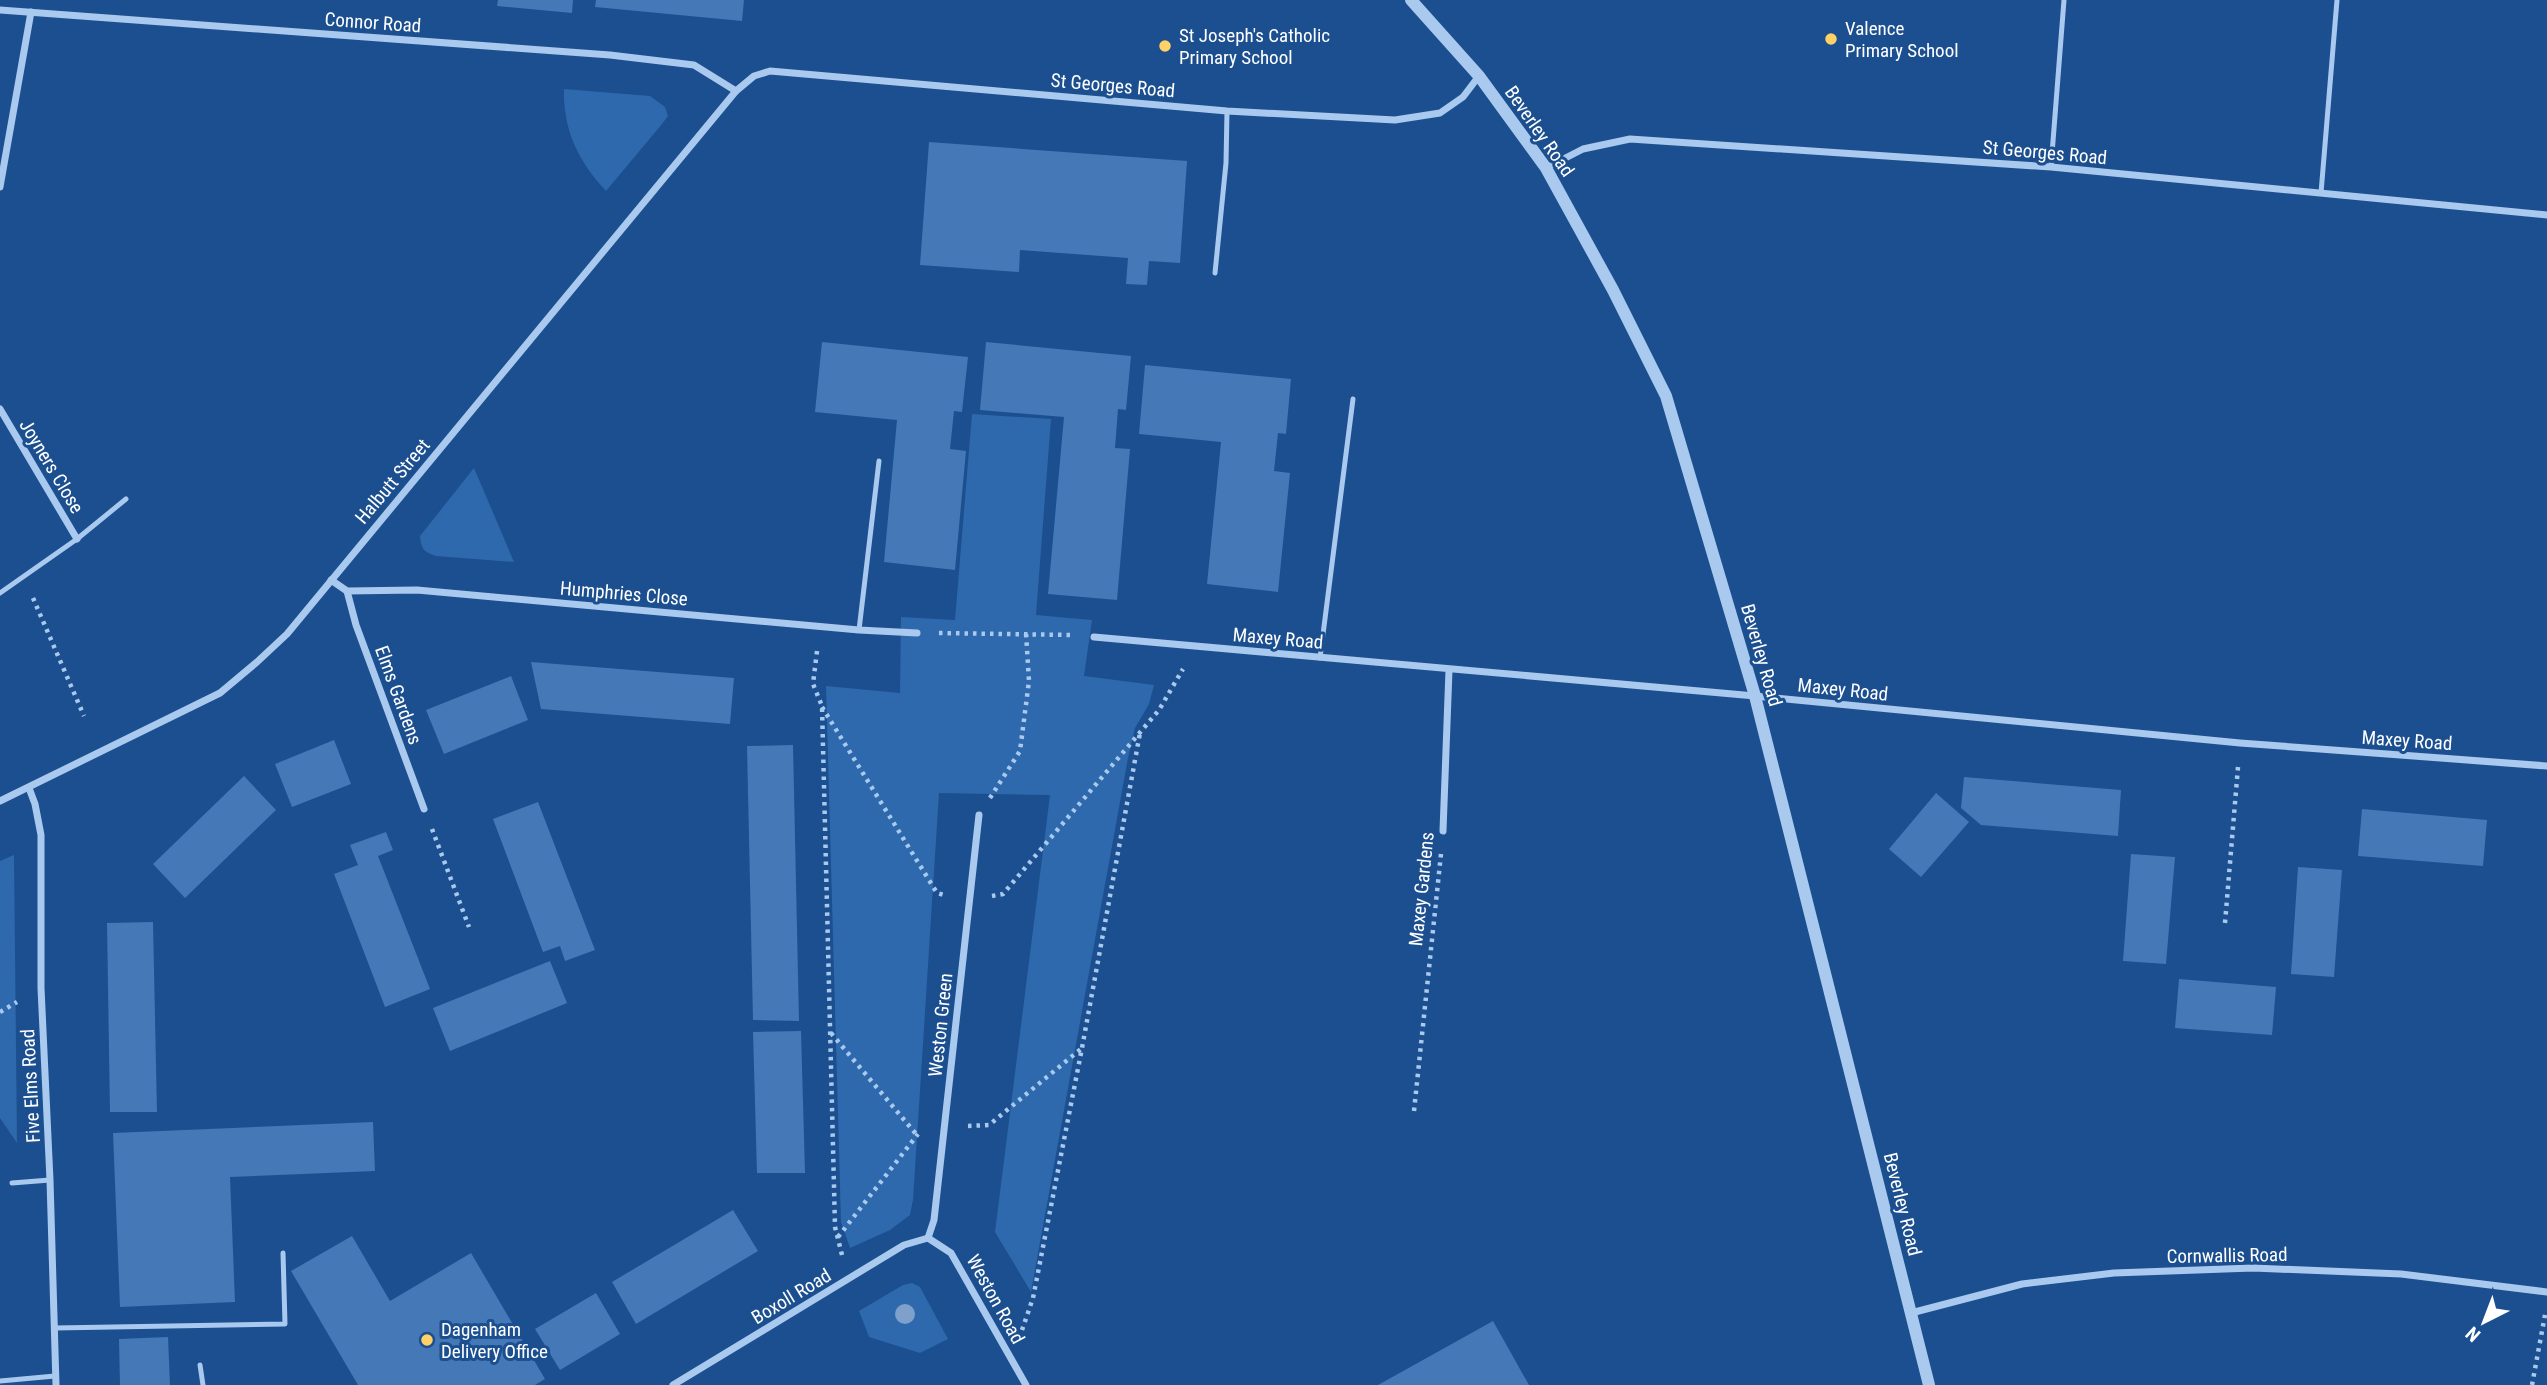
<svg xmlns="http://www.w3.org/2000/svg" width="2547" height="1385" viewBox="0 0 2547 1385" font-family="'Roboto Condensed',sans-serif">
<rect width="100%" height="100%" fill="#1b4f8f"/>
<!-- green -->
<g fill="#2e69ad">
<path d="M564 89 650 96 665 107 668 116 662 124 606 191C578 161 563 130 564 89Z"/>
<polygon points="972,414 1051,419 1036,615 1092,620 1084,676 1154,685 1149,704 1135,728 1128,758 1031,1292 995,1232 1050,795 939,793 913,1200 910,1215 890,1230 850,1248 841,1222 826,686 900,693 901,617 955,620"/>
<path d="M474 468 514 562 436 556C424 552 421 549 420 536Z"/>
<polygon points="14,855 17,1143 0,1118 0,861"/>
<polygon points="912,1283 920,1287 948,1339 920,1353 869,1337 859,1311 903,1285"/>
</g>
<!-- building -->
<g fill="#4478b7">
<polygon points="498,0 573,0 572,13 497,6"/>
<polygon points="596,0 744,0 742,21 595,7"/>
<polygon points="929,142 1187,161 1180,263 1149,261 1147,285 1126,284 1128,258 1020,250 1019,272 920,265"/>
<polygon points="822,342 968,357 962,412 954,411 950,449 966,451 955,570 884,562 897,420 815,412"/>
<polygon points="986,342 1131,356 1126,410 1118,409 1115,448 1130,449 1117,600 1048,594 1064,417 980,410"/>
<polygon points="1145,365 1291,379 1286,434 1278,433 1274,471 1290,473 1278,592 1207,584 1221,442 1139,434"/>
<polygon points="531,662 734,678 730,724 541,709"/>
<polygon points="511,676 528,720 444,754 426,710"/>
<polygon points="334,740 351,784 292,807 275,764"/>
<polygon points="793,745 799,1021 753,1020 747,746"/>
<polygon points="244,776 276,810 185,898 153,864"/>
<polygon points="1964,777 2121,790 2118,836 1981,825 1961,808"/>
<polygon points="1936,793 1969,822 1921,877 1889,849"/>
<polygon points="538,802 595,950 565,961 560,946 543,952 493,819"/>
<polygon points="2362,809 2487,820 2483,866 2358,856"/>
<polygon points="386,832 393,850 378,856 430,989 385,1007 334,874 358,865 350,845"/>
<polygon points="2131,854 2175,857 2166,964 2123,961"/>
<polygon points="2298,867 2342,870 2334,977 2291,974"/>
<polygon points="153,922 157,1112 110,1112 107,923"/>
<polygon points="550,961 567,1003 450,1051 433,1008"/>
<polygon points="2179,979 2276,987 2272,1035 2175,1028"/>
<polygon points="801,1031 805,1173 757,1173 753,1032"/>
<polygon points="373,1122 375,1171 230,1177 235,1302 120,1307 113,1133"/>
<polygon points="733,1210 758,1251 636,1324 612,1282"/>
<polygon points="352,1236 390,1301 471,1253 545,1379 535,1385 358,1385 291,1271"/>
<polygon points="596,1293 620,1334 560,1370 535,1329"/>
<polygon points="1493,1321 1529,1385 1378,1385"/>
<polygon points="168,1337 170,1385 120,1385 119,1339"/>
</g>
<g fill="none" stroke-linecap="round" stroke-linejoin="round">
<!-- path -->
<g stroke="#a9c9ee" stroke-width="4.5" stroke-dasharray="3.5 5" stroke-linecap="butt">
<polyline points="33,598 84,716"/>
<polyline points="939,633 1073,635"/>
<polyline points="817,651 813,684 822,706 835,1227 842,1255"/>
<polyline points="822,707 937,893 947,896"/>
<polyline points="990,798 1020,751 1029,681 1026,633"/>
<polyline points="432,829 469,927"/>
<polyline points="992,896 1003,894 1159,710 1183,669"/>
<polyline points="2225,923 2238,767"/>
<polyline points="0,1012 17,1002"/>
<polyline points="831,1033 916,1134"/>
<polyline points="1414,1111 1441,854"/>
<polyline points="968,1126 989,1125 1082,1048"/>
<polyline points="838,1237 918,1134"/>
<polyline points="1022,1330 1033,1298 1082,1048 1140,733"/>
<polyline points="2532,1385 2545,1315"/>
</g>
<!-- service -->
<g stroke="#a9c9ee" stroke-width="5">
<polyline points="2051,167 2064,0"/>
<polyline points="2321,193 2337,0"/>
<polyline points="1215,273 1226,163 1227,111"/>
<polyline points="0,593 77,539 126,499"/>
<polyline points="859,630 879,461"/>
<polyline points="1320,658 1353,399"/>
<polyline points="12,1183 50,1180"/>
<polyline points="55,1328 285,1324 283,1253"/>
<polyline points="200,1365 203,1385"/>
<polyline points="0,1381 55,1376"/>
</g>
<!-- minor -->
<g stroke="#a9c9ee" stroke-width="7">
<polyline points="0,10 610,55 694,65 736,91"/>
<polyline points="1546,168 1583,149 1630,139 2051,167 2547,215"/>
<polyline points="0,187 31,12"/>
<polyline points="0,409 77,539"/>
<polyline points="331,580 347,591 417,590 859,630 917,633"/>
<polyline points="347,591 356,625 424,809"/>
<polyline points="1094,637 1755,696 2240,743 2547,766"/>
<polyline points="29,788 35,804 41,835 41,988 50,1180 56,1385"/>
<polyline points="0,801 220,693 257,662 287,634 736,91 754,76 770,71 1227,111 1395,120 1440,113 1463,97 1479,76"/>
<polyline points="1443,831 1449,670"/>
<polyline points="928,1238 934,1220 979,815"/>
<polyline points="928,1238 951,1253 1026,1385"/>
<polyline points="1911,1313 2022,1284 2114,1273 2253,1268 2401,1274 2547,1292"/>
<polyline points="673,1385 904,1245 928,1238"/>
</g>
<!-- tertiary -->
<polyline stroke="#a9c9ee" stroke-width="12" points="1411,0 1479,76 1546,168 1613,290 1666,396 1755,696 1929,1385"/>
</g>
<!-- trees -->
<circle fill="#7ea0ca" cx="905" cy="1314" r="10"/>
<!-- markers -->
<g fill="#ffd166" stroke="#1b4f8f" stroke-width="2.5">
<circle cx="1831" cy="39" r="7"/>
<circle cx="1165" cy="46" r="7"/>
<circle cx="427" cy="1340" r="7"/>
</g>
<g text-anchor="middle" stroke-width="6" stroke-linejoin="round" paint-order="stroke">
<!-- street labels -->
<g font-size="19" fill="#fff" stroke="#1b4f8f">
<text transform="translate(373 22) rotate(4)" y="7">Connor Road</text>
<text transform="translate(1113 85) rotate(5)" y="7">St Georges Road</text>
<text transform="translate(1540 131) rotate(55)" y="7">Beverley Road</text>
<text transform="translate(2045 152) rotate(5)" y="7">St Georges Road</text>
<text transform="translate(52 466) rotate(59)" y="7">Joyners Close</text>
<text transform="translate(392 481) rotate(-50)" y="7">Halbutt Street</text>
<text transform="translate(624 593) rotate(5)" y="7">Humphries Close</text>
<text transform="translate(1278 638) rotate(5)" y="7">Maxey Road</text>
<text transform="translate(1762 655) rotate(74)" y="7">Beverley Road</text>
<text transform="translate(1843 689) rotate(6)" y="7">Maxey Road</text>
<text transform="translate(399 695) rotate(70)" y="7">Elms Gardens</text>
<text transform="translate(2407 740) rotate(4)" y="7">Maxey Road</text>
<text transform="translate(1421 889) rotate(-84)" y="7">Maxey Gardens</text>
<text transform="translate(940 1025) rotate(-84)" y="7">Weston Green</text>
<text transform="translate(30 1086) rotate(-93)" y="7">Five Elms Road</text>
<text transform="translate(1903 1204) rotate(76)" y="7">Beverley Road</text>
<text transform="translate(2227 1255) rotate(-1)" y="7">Cornwallis Road</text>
<text transform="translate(791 1296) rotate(-31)" y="7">Boxoll Road</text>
<text transform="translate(996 1299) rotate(61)" y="7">Weston Road</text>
</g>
<!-- poi labels -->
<g font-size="19" fill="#fff" stroke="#1b4f8f" text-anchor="start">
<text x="1845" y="35">Valence<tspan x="1845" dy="22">Primary School</tspan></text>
<text x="1179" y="42">St Joseph's Catholic<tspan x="1179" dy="22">Primary School</tspan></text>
<text x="441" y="1336">Dagenham<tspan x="441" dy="22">Delivery Office</tspan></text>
</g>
</g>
<!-- north arrow -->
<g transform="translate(2484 1322) rotate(222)" stroke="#1b4f8f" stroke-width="5" paint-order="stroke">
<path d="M0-5L12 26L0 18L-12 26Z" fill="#ffffff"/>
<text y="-10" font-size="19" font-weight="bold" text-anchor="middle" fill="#ffffff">N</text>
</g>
</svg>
